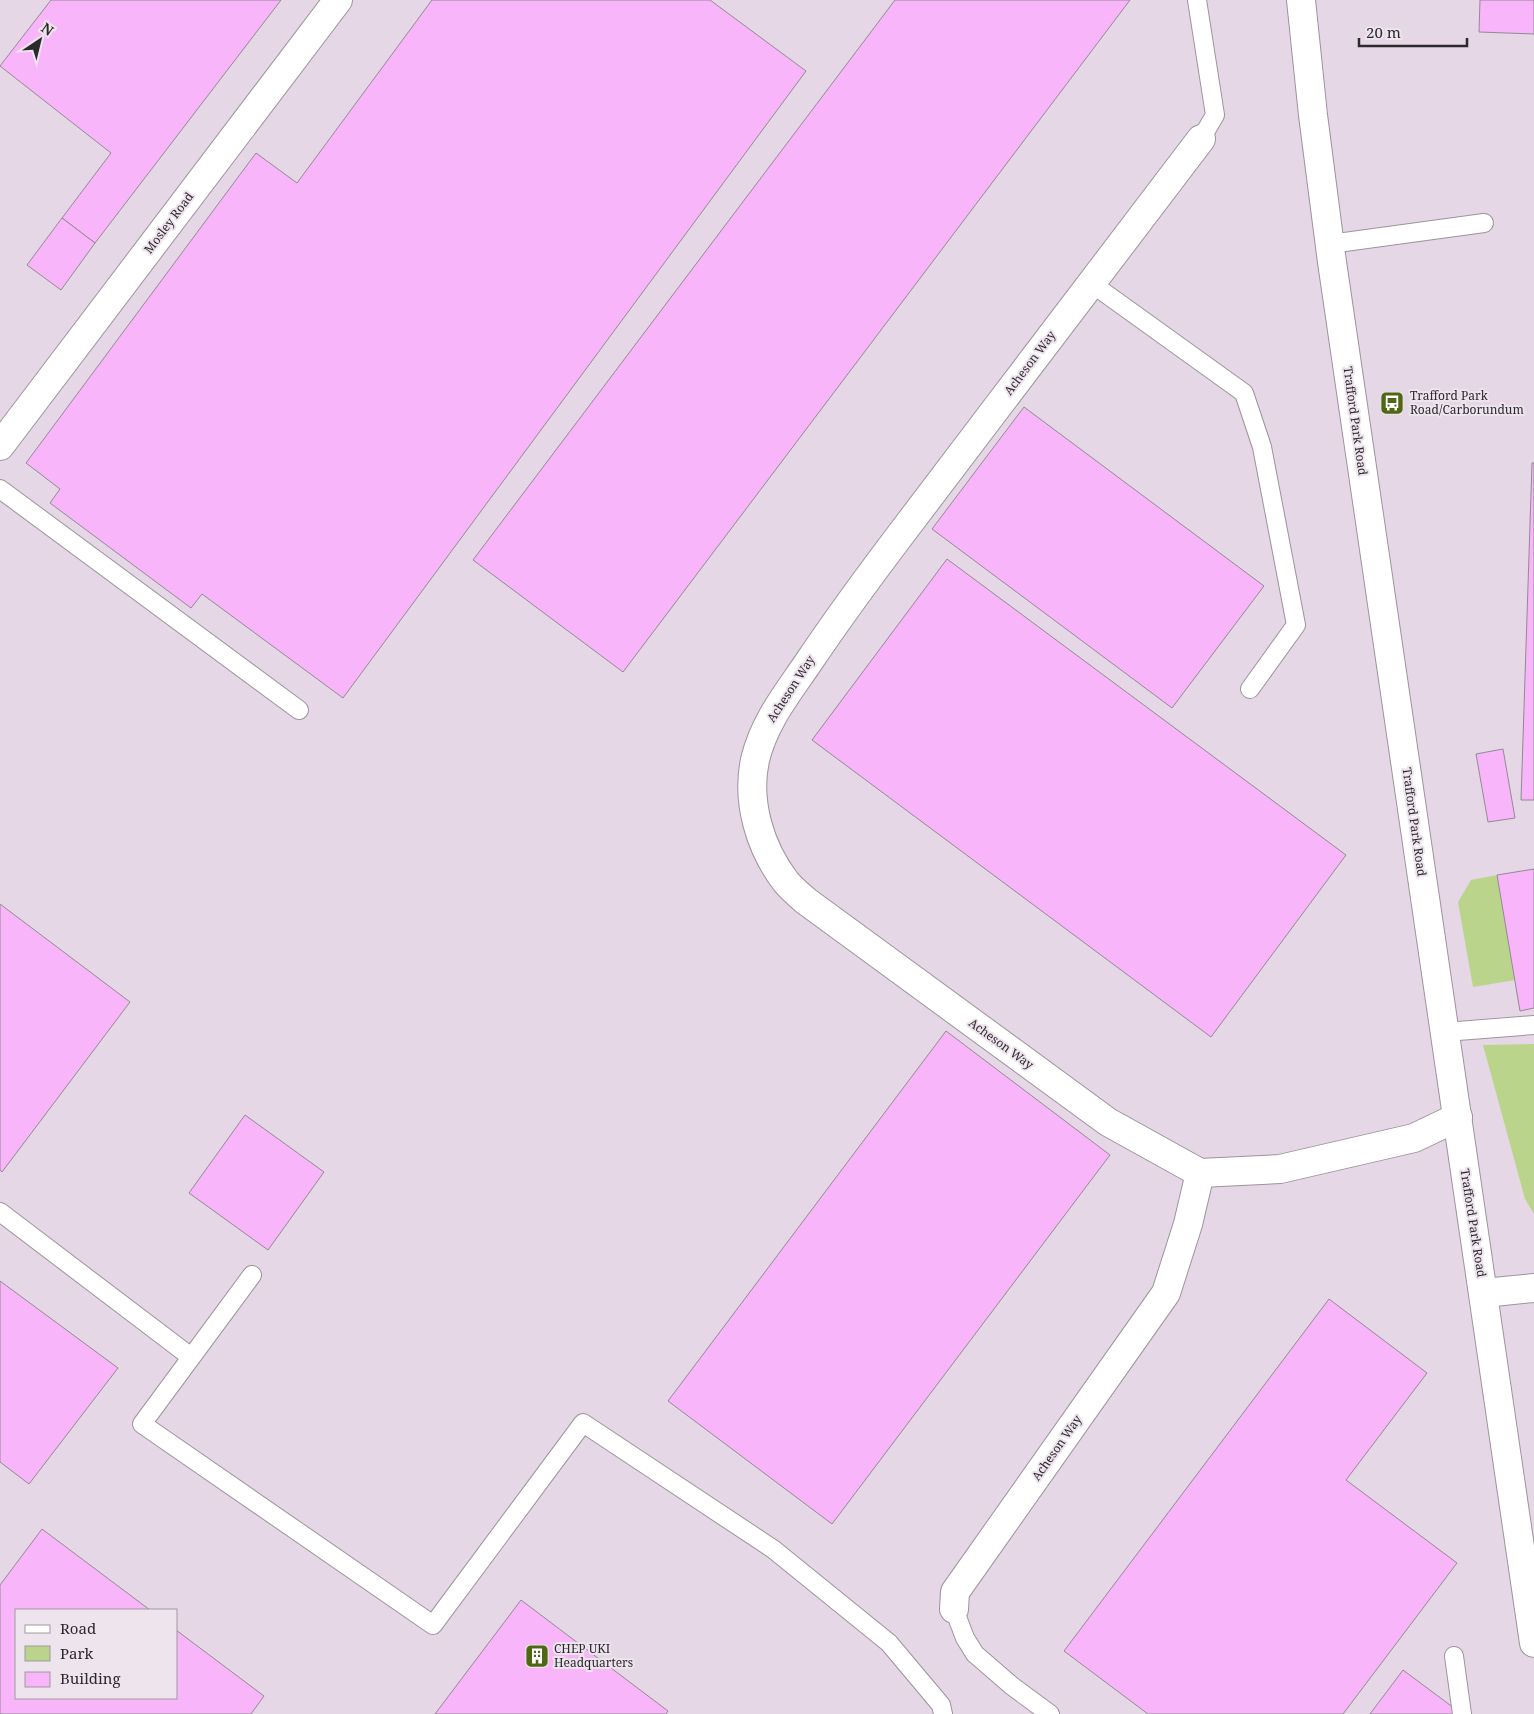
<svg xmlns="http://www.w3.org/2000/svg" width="1534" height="1714" viewBox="0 0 1534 1714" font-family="'Noto Serif',serif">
<rect width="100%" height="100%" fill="#ede4ed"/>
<!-- built -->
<path fill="#e5d7e5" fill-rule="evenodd" d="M0 0H1534V1714H0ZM16 1610H176V1698H16Z"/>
<!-- green -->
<g fill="#bad48c">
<polygon points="1497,875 1515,980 1473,987 1458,902 1471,880"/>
<polygon points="1534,1044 1534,1214 1525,1199 1483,1045"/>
</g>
<!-- building -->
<g fill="#f8b5f9" stroke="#928a92">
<polygon points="51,0 281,0 95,243 62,218 111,153 0,66"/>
<polygon points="432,0 710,0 806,71 343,698 202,594 191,608 50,503 60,489 26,463 256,153 297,183"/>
<polygon points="895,0 1130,0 623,672 473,560"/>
<polygon points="1480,0 1534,0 1534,34 1479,32"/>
<polygon points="62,218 95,243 61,290 27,265"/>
<polygon points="1024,407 1264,586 1172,708 932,529"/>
<polygon points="1532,463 1534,463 1534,800 1521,800"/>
<polygon points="947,559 1346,855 1211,1037 812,740"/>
<polygon points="1503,749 1515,818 1488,822 1476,754"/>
<polygon points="1534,869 1534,1008 1520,1011 1497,875"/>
<polygon points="0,904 130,1002 2,1172 0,1170"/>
<polygon points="946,1031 1110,1155 832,1524 668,1401"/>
<polygon points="245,1115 324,1172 268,1250 189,1193"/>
<polygon points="0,1281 118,1368 29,1484 0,1462"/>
<polygon points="1329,1299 1427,1373 1346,1480 1457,1563 1343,1714 1148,1714 1064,1651"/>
<polygon points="42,1529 150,1610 16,1610 16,1698 176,1698 176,1630 264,1696 251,1714 0,1714 0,1585"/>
<polygon points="521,1600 668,1711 666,1714 435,1714"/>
<polygon points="1403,1670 1458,1711 1456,1714 1370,1714"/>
</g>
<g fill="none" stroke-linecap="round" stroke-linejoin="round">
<!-- lane casing -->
<g stroke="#9c949c" stroke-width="20">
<g id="lane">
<polyline points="1197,0 1215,115 1201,139"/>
<polyline points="1330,244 1484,223"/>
<polyline points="1091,283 1244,393 1262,447 1296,625 1250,689"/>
<polyline points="0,489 299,710"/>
<polyline points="1445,1032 1534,1025"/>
<polyline points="0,1212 191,1357"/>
<polyline points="252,1275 142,1424 433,1625 583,1423 773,1549 889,1643 941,1705 943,1714"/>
<polyline points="954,1609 965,1638 975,1654 1012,1686 1050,1714"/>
<polyline points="1454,1656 1462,1714"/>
</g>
</g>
<!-- street casing -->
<g stroke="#9c949c" stroke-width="30">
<g id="street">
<path d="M1201 139C1100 271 999 405 898 538 867 579 837 620 808 663 787 694 764 722 755 760 746 802 760 848 786 882 792 889 799 895 806 901L1108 1122 1200 1173 1280 1169 1414 1138 1458 1117"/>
<polyline points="0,446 338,0"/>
<polyline points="1484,1293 1534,1288"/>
<polyline points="954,1609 955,1592 1166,1293 1188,1224 1200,1173"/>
</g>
</g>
<!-- secondary casing -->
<g stroke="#9c949c" stroke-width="30">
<polyline id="secondary" points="1301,0 1313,115 1332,262 1534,1643"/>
</g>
<!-- lane -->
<use href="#lane" stroke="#fff" stroke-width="18"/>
<!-- street -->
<use href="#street" stroke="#fff" stroke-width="28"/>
<!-- secondary -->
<use href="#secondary" stroke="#fff" stroke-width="28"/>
</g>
<!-- icons -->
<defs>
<g id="bus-square" transform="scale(1.25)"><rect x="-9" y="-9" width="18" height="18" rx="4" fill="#4f6615" stroke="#ede4ed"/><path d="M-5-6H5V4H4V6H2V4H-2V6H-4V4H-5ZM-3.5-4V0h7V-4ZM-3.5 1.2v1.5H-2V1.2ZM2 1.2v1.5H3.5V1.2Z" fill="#fff"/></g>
<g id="building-square" transform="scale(1.25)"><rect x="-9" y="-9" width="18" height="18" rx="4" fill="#4f6615" stroke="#ede4ed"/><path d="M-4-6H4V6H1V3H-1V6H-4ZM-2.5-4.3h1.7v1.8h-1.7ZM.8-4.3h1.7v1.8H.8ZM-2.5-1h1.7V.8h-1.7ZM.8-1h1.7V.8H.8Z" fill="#fff"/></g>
</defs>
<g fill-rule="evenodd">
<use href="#bus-square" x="1392" y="403"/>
<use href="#building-square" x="537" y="1656"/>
</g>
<g text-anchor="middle" stroke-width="4" stroke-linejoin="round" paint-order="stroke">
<!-- street labels -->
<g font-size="12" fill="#2c292c" stroke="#ede4ed">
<text transform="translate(169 223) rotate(-53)" y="4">Mosley Road</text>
<text transform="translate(1030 363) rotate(-53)" y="4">Acheson Way</text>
<text transform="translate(1355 421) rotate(82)" y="4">Trafford Park Road</text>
<text transform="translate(791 689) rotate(-57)" y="4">Acheson Way</text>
<text transform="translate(1414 822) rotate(82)" y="4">Trafford Park Road</text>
<text transform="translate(1001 1044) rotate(36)" y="4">Acheson Way</text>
<text transform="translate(1473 1223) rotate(81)" y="4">Trafford Park Road</text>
<text transform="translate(1057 1448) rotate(-55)" y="4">Acheson Way</text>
</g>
<!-- poi labels -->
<g font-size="12" fill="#2c292c" stroke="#ede4ed" text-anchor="start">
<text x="1410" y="400">Trafford Park<tspan x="1410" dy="14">Road/Carborundum</tspan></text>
<text x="554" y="1653">CHEP UKI<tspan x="554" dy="14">Headquarters</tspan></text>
</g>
</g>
<!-- legend -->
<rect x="15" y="1609" width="162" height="90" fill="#ede4ed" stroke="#a099a0"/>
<rect x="25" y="1625" width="25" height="8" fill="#ffffff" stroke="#a099a0"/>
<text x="60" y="1634" font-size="15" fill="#2c292c">Road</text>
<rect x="25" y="1646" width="25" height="15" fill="#bad48c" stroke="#a099a0"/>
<text x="60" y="1659" font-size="15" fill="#2c292c">Park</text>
<rect x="25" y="1672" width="25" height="15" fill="#f8b5f9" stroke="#a099a0"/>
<text x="60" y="1684" font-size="15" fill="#2c292c">Building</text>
<!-- north arrow -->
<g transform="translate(40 40) rotate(35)" stroke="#ede4ed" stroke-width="4" paint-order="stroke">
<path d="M0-4L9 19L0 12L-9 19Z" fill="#2c292c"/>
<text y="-8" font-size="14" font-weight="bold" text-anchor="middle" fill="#2c292c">N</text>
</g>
<!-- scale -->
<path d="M1359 38v8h108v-8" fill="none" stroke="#2c292c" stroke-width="2.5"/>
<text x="1366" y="38" font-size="15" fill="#2c292c" stroke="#ede4ed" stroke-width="4" paint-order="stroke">20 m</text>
</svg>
